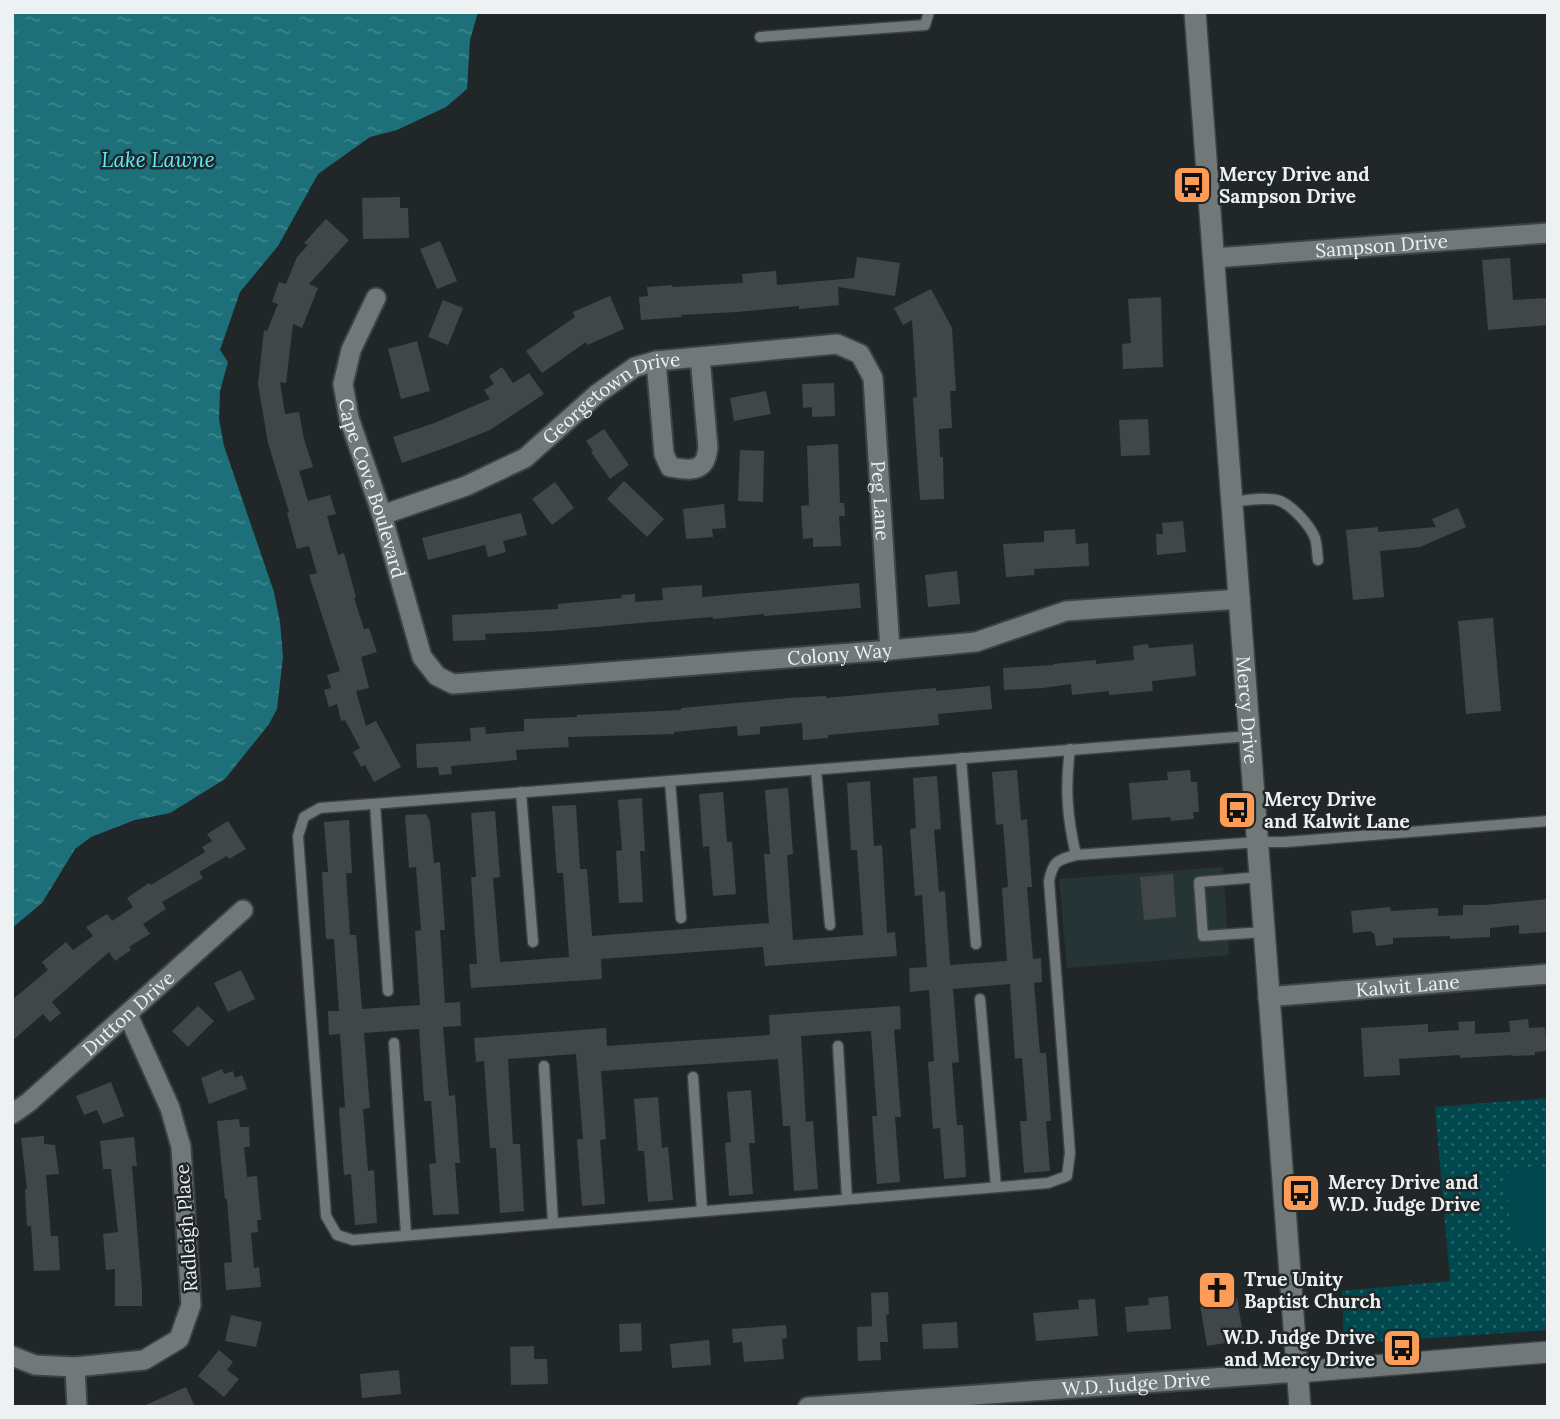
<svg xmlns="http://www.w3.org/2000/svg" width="1560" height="1419" viewBox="0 0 1560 1419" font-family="Lora,serif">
<defs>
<pattern id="grass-dots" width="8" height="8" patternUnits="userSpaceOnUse" patternTransform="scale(1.75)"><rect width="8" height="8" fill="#00484e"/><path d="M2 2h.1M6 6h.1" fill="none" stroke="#266368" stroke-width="1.8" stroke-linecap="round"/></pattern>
<pattern id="water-ripples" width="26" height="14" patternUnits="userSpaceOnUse" patternTransform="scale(1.75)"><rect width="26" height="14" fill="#1d7079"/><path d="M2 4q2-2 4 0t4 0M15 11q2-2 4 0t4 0" fill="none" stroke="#3e858c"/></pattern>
</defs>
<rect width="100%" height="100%" fill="#212728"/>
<!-- built -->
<polygon fill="#273436" points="1223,867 1229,955 1067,968 1059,879"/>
<!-- grass -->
<polygon fill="url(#grass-dots)" points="1548,1098 1548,1330 1344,1344 1342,1291 1450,1281 1435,1107"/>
<!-- garden -->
<polygon fill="#00484e" points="1548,1169 1548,1245 1512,1248 1506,1172"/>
<!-- water -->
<polygon fill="url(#water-ripples)" points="12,12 478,12 470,40 467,89 446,107 397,130 370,137 318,174 278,246 240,292 220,350 228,362 220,391 219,419 224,446 274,592 280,622 283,657 277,709 269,724 225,779 170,813 135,820 91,837 75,849 42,903 12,928"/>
<!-- building -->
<g fill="#414748">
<polygon points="400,197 400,208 408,208 409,238 363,239 362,198"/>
<polygon points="326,219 349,240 309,284 318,288 302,328 293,324 286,383 280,382 285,414 299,412 304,439 313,467 299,471 308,501 330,495 336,514 327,516 338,555 344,553 356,597 354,598 364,629 369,628 377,652 361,657 369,688 356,691 366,726 376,721 401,767 374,782 365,765 361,767 353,752 360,748 345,720 341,721 337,704 329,707 324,690 331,688 327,675 340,671 309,575 317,573 309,546 297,549 287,513 289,512 268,443 258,384 264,330 267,331 278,304 272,302 279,282 286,284 297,257 308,245 304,243"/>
<polygon points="440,241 457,281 437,289 420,249"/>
<polygon points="857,257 900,263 895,296 838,287 839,305 799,309 799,306 737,312 681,315 682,317 641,320 639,297 648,296 647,287 672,285 672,287 743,283 742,274 776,271 777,285 854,278"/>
<polygon points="1510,258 1513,300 1548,298 1548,325 1488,330 1482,260"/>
<polygon points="931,289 952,328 956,391 950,391 952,428 939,429 940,457 943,457 944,499 920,500 913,398 917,397 912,320 903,325 894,308"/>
<polygon points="610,296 624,329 587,345 586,342 542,373 526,351 575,317 573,312"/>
<polygon points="1161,297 1163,367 1123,369 1122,344 1131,343 1128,299"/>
<polygon points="443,300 463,308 448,345 428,337"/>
<polygon points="417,341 430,391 401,399 388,349"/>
<polygon points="502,367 513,383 529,373 544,394 490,430 450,446 402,463 393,437 437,422 490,399 484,390 494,384 489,376"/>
<polygon points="834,383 835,416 812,417 812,407 803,408 802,384"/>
<polygon points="766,391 771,414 734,421 730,398"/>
<polygon points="1148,419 1150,455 1121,456 1119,420"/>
<polygon points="604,429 629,465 610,479 591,452 593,451 586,441"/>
<polygon points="838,444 840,503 844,503 845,516 839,516 841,546 813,547 813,538 803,539 801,506 809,505 807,446"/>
<polygon points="740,450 764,451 763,502 738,501"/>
<polygon points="624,481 664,519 647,537 607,499"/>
<polygon points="555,482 574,508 552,525 532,499"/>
<polygon points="724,504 726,528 712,529 713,537 686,539 683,509"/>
<polygon points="1458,508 1466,527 1420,547 1380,551 1384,597 1353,600 1346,530 1378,527 1378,532 1436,527 1432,519"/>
<polygon points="521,513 527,535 503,541 506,552 488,557 485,545 428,560 422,538"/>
<polygon points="1183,521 1186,552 1157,555 1156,534 1163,534 1162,523"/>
<polygon points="1075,529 1076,544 1088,543 1089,566 1034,569 1034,575 1006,577 1003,544 1044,542 1044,531"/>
<polygon points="957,571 960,604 928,607 925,575"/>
<polygon points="859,583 861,608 764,616 764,614 713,619 713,617 651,622 551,631 485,634 486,640 453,641 452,615 558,609 558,604 622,598 621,595 635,594 635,602 663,600 662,588 702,585 702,597"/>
<polygon points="1493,618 1501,711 1466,714 1458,621"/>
<polygon points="1148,644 1149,648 1193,644 1196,676 1152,681 1153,691 1109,695 1109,691 1072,695 1071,684 1043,688 1004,690 1003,668 1054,665 1053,664 1096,660 1096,664 1134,660 1133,646"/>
<polygon points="990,686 992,709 938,714 939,725 828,735 828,738 803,740 802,723 760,727 760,734 738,736 737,726 674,732 674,734 568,737 569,747 516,750 517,760 451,766 452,774 439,775 438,767 417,768 416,744 471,741 470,728 485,727 486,734 524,731 524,719 577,717 577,715 681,710 681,708 790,698 826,696 826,698 936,688 936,691"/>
<polygon points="1017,770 1021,820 1027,819 1032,887 1027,887 1033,959 1041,958 1042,982 1034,983 1040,1053 1046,1053 1051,1121 1046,1121 1050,1171 1024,1173 1020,1121 1027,1121 1022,1058 1015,1059 1010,984 953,989 959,1062 952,1063 957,1125 963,1125 966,1177 944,1179 940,1128 933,1129 928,1062 934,1061 929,990 910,992 909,968 927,967 922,895 915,896 910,829 916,828 913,778 937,776 941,829 934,830 939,892 945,891 950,965 1007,961 1002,888 1008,887 1003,824 996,825 992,772"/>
<polygon points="1190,770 1191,782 1197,782 1199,812 1193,812 1194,819 1171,821 1170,817 1132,820 1129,783 1168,780 1167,772"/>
<polygon points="870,781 874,846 882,845 887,933 895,932 897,956 765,966 763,947 601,959 602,979 471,988 469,964 477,964 471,877 476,877 471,813 495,811 500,877 493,878 500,962 569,957 563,873 557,873 552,806 576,805 580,869 587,869 592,936 769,923 764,854 770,854 765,790 788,788 793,854 787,855 793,940 863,935 857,850 851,850 847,783"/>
<polygon points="723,792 727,842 732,842 736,894 713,896 709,846 703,847 699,794"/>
<polygon points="642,798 645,851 640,851 643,902 619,903 616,851 622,850 618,800"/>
<polygon points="426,814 430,822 434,863 440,862 445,930 440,930 445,1003 460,1002 461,1026 443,1027 449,1096 455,1095 460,1163 455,1163 459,1214 433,1215 429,1164 436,1163 431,1101 424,1101 419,1029 364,1033 370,1108 363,1109 368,1171 374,1170 377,1223 355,1225 351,1174 344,1175 339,1108 345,1107 340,1034 329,1035 328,1011 339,1011 334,939 326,939 322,872 328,872 324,822 349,820 352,873 346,873 350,935 356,935 362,1009 420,1005 415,931 421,930 416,867 409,868 405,815"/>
<polygon points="228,821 246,849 229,859 227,856 199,872 203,878 162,902 166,909 143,924 150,934 129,947 131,950 115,961 109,952 52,1002 61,1013 50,1022 43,1014 12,1041 12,1000 48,970 42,962 66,942 73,950 93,936 86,927 107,914 112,921 133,907 127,898 149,883 151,885 205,852 202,847 212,841 207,834"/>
<polygon points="1173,874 1176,917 1144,920 1140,877"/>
<polygon points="1548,899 1548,932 1519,934 1519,925 1490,928 1490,937 1450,939 1450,936 1393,938 1393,944 1376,946 1374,933 1372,933 1371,931 1353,933 1351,911 1390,907 1391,911 1438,908 1438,916 1463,915 1463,905 1484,905"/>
<polygon points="241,970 255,999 228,1012 214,983"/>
<polygon points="198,1006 214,1021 188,1047 172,1031"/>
<polygon points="900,1006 901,1029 894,1030 901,1117 895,1117 900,1182 877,1184 872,1116 877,1116 871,1031 801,1036 806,1122 813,1121 818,1189 794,1191 790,1126 783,1126 778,1059 601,1071 606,1139 600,1140 605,1204 582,1206 577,1139 583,1139 576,1054 508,1059 513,1144 520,1144 524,1211 500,1213 496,1148 490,1148 484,1061 476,1062 474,1038 606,1028 607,1046 770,1035 769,1015"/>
<polygon points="1528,1019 1529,1028 1545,1027 1547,1051 1535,1052 1535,1055 1512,1056 1512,1055 1460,1058 1460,1055 1399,1059 1400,1075 1364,1077 1361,1028 1428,1024 1428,1032 1459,1030 1458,1022 1475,1021 1475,1034 1510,1032 1509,1021"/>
<polygon points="222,1069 224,1074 233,1071 235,1078 242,1075 247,1089 209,1104 201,1078"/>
<polygon points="111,1082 124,1116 103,1124 97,1110 84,1115 76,1096"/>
<polygon points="751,1090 755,1143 749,1143 753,1194 729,1196 725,1143 731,1142 727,1092"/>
<polygon points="658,1097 662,1148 668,1147 673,1200 648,1202 644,1151 638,1151 634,1099"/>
<polygon points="239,1119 240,1127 249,1127 250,1147 244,1147 247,1177 257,1176 261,1220 257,1220 258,1232 251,1233 254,1268 259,1267 261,1287 226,1290 224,1263 232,1262 227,1199 225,1199 217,1121"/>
<polygon points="44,1136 44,1144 55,1145 59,1174 46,1175 51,1236 58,1236 60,1270 34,1271 31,1226 27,1226 25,1190 27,1189 21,1138"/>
<polygon points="134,1137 137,1166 132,1166 142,1289 142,1306 115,1306 115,1269 106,1270 103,1234 118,1232 111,1169 103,1169 100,1141"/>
<polygon points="888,1292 889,1314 886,1315 888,1342 880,1342 881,1360 858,1361 857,1327 872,1326 871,1293"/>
<polygon points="1168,1296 1171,1329 1127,1332 1125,1307 1149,1305 1148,1298"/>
<polygon points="1237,1298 1244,1340 1207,1346 1200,1305"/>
<polygon points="1095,1299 1098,1336 1036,1341 1033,1313 1079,1309 1078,1300"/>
<polygon points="231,1315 262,1322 256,1347 225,1341"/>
<polygon points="957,1322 958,1348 923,1349 922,1324"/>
<polygon points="641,1323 642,1351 620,1352 619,1324"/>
<polygon points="786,1325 787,1338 782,1339 784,1359 744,1362 742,1342 733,1343 732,1329"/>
<polygon points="709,1340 711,1365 672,1368 670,1344"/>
<polygon points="534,1346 534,1359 547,1359 548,1384 511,1385 510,1347"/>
<polygon points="219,1350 233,1362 227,1370 239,1379 224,1397 198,1376"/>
<polygon points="399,1370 401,1394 362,1398 360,1374"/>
<polygon points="186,1387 195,1407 141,1407"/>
</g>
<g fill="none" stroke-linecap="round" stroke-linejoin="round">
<!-- lane casing -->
<g stroke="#3d4242" stroke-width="13">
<g id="lane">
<polyline points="760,37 925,25 929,12"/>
<path d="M1233 502C1247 500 1263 497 1277 500 1290 503 1310 525 1315 538 1317 544 1317 553 1318 560"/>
<path d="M1250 736 320 808 304 817 298 836 326 1216 337 1235 353 1240 1048 1183 1067 1176 1070 1153 1049 881C1053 861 1057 860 1076 855L1258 842H1285L1548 821"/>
<path d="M1070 749C1065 788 1067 817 1076 855"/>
<polyline points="961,758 976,944"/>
<polyline points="816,770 830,925"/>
<polyline points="670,781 681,918"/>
<polyline points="521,792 533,942"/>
<polyline points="375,804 388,991"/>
<polyline points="1260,877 1199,882 1203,936 1264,932"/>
<polyline points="980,999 996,1187"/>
<polyline points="394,1043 406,1235"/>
<polyline points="838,1046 847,1199"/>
<polyline points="544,1066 553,1223"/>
<polyline points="693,1077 702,1211"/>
</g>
</g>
<!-- street casing -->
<g stroke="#3d4242" stroke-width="23">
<g id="street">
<path id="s1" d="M1214 258 1548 233"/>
<path id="s2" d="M376 298 351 350 343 384 349 418 382 515 422 657 437 676 453 684 890 650 976 642 1066 611 1240 599"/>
<path d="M656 361 664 454 670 467C682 469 699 473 705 460 707 456 707 452 708 448L700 357"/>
<path id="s3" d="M382 515 466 486 525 458 597 394 635 367 656 361 837 344 860 354 873 378 890 650"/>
<path id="s4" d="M1268 997 1548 974"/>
<path id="s5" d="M12 1114 29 1102 243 910"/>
<polyline points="12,1356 35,1365 75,1367 144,1360 179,1339 191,1305 181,1147 170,1108 128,1015"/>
<polyline points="75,1367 77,1407"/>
<path id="s6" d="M808 1407 1298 1372"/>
</g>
</g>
<!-- secondary casing -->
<g stroke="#3d4242" stroke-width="24">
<g id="secondary">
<path id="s7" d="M1195 12 1300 1407"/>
<polyline points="1298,1372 1548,1352"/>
</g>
</g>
<!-- lane -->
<use href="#lane" stroke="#717878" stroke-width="10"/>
<!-- street -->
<use href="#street" stroke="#717878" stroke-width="19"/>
<!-- secondary -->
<use href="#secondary" stroke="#717878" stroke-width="21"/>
</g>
<!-- icons -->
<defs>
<g id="bus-square" transform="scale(2.0125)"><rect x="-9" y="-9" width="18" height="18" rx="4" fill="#fd9c56" stroke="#212728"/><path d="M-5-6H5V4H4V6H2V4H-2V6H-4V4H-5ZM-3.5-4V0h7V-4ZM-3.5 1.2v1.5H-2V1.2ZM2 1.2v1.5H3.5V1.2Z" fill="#111"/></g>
<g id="church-square" transform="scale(2.0125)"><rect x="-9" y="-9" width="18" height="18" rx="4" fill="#fd9c56" stroke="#212728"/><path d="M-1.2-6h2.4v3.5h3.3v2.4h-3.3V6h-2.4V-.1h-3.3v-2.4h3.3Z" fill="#111"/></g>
</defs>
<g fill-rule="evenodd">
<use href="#bus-square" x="1192" y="185"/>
<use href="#bus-square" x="1237" y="810"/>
<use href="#bus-square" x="1301" y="1193"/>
<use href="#church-square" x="1217" y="1290"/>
<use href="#bus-square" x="1402" y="1348"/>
</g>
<g text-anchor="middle" stroke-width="5" stroke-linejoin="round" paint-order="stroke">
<!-- poi labels -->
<g font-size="19" font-weight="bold" fill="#edf1f1" stroke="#212728" text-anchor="start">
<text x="1219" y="181">Mercy Drive and<tspan x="1219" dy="22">Sampson Drive</tspan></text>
<text x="1264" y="806">Mercy Drive<tspan x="1264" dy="22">and Kalwit Lane</tspan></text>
<text x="1328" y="1189">Mercy Drive and<tspan x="1328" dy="22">W.D. Judge Drive</tspan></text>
<text x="1244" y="1286">True Unity<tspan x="1244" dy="22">Baptist Church</tspan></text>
<text x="1375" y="1344" text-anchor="end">W.D. Judge Drive<tspan x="1375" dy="22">and Mercy Drive</tspan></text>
</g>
<!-- street labels -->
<g font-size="19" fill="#edf1f1" stroke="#212728">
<text dy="7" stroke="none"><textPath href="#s1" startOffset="168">Sampson Drive</textPath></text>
<text dy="7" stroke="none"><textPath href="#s3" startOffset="262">Georgetown Drive</textPath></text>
<text dy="7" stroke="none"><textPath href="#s2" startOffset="201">Cape Cove Boulevard</textPath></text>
<text dy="7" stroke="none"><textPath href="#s3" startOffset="676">Peg Lane</textPath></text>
<text dy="7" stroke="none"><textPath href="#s2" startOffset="807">Colony Way</textPath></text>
<text dy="7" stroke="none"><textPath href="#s7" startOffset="700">Mercy Drive</textPath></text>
<text dy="7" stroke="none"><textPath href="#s4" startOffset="140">Kalwit Lane</textPath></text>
<text dy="7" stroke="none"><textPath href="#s5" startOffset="154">Dutton Drive</textPath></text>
<text transform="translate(186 1228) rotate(-94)" y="7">Radleigh Place</text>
<text dy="7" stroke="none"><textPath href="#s6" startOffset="329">W.D. Judge Drive</textPath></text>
</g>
<!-- water labels -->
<g font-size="21" font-style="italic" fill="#58eefe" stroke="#212728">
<text x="158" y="167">Lake Lawne</text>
</g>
</g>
<!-- border -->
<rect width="1560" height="1419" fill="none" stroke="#edf1f1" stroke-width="28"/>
</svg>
